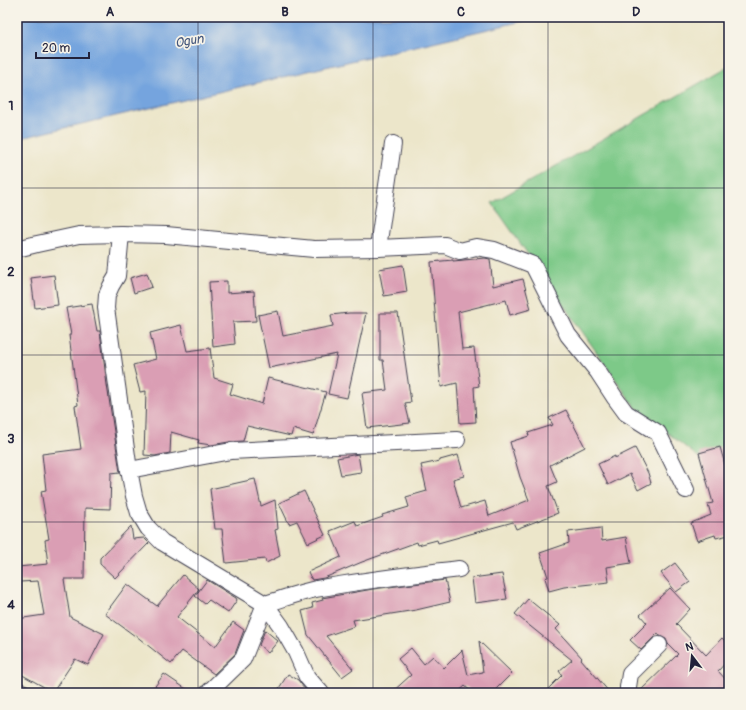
<svg xmlns="http://www.w3.org/2000/svg" width="746" height="710" viewBox="0 0 746 710" font-family="Pangolin,sans-serif">
<rect width="100%" height="100%" fill="#f7f3e8"/>
<filter id="ink" filterUnits="userSpaceOnUse"><feTurbulence type="fractalNoise" baseFrequency=".025" numOctaves="2"/><feDisplacementMap in="SourceGraphic" scale="8" xChannelSelector="R" yChannelSelector="G"/><feConvolveMatrix kernelMatrix="1 2 1 2 8 2 1 2 1" color-interpolation-filters="sRGB"/></filter>
<filter id="wash" filterUnits="userSpaceOnUse"><feTurbulence type="fractalNoise" baseFrequency=".012" numOctaves="4" result="noise"/><feDisplacementMap in="SourceGraphic" scale="16" xChannelSelector="R" yChannelSelector="G"/><feGaussianBlur stdDeviation="0.9" result="paint"/><feColorMatrix in="noise" values="0 0 0 0 0 0 0 0 0 0 0 0 0 0 0 0 0 1.4 0 .05"/><feComposite in="paint" operator="in"/></filter>
<g filter="url(#wash)">
<rect width="100%" height="100%" fill="#ece6ca"/>
<!-- green -->
<polygon fill="#7dc988" stroke="#507662" points="729,66 729,464 698,457 635,407 492,203"/>
<!-- water -->
<polygon fill="#74a4de" stroke="#4b638c" points="17,17 540,17 17,139"/>
<g id="blocks">
<!-- building -->
<g fill="#da9eb4">
<polygon points="485,258 490,259 493,286 523,279 531,309 510,315 506,300 458,312 462,349 474,348 479,386 474,387 476,422 460,423 457,383 441,387 431,262 453,260 453,261"/>
<polygon points="403,265 407,292 384,296 379,269"/>
<polygon points="147,273 152,287 134,293 130,278"/>
<polygon points="54,275 58,305 35,308 31,278"/>
<polygon points="227,281 227,293 254,291 256,321 233,322 235,344 213,347 209,282"/>
<polygon points="92,304 97,331 100,331 107,385 120,472 111,473 110,509 85,508 84,579 64,579 70,617 104,634 88,665 75,659 53,692 17,672 17,619 44,615 38,581 20,582 18,567 48,564 45,540 49,539 41,491 46,490 42,454 81,449 75,406 78,405 69,335 71,335 66,308"/>
<polygon points="278,311 283,336 333,326 331,315 349,313 366,313 347,398 328,394 337,354 269,368 258,315"/>
<polygon points="380,313 398,313 411,402 405,403 410,423 367,428 362,393 387,390 383,360 380,360"/>
<polygon points="181,325 187,351 210,348 214,378 233,384 230,394 262,404 268,378 326,392 313,435 293,429 291,436 247,426 243,441 229,442 211,445 198,443 199,440 171,432 170,453 155,456 144,455 146,391 140,392 133,365 156,359 150,333"/>
<polygon points="566,410 585,447 550,465 557,482 548,486 558,513 516,529 513,522 438,543 437,540 418,545 417,542 362,562 324,578 312,580 308,572 341,557 330,531 355,521 357,526 383,517 382,515 409,507 406,497 427,491 421,465 440,461 440,460 458,455 464,476 453,479 461,508 485,501 489,516 529,500 520,477 510,442 529,436 528,433 553,425 549,418"/>
<polygon points="720,447 729,479 729,535 716,538 715,535 697,541 691,523 711,515 708,504 713,503 699,453"/>
<polygon points="635,448 648,473 651,483 638,490 630,474 608,485 598,464 615,456 615,458"/>
<polygon points="358,454 361,472 341,475 337,458"/>
<polygon points="255,479 261,506 275,500 278,529 275,530 280,556 266,563 265,559 226,563 222,529 215,529 210,489"/>
<polygon points="304,491 325,535 308,543 297,521 289,524 279,503"/>
<polygon points="131,526 133,539 144,538 149,543 115,578 100,564 100,558"/>
<polygon points="601,528 602,541 626,537 631,563 607,567 609,582 564,587 549,591 545,578 548,577 540,553 569,543 568,532"/>
<polygon points="675,563 690,582 676,592 661,573"/>
<polygon points="502,574 507,599 475,603 472,578"/>
<polygon points="183,575 199,589 177,617 215,647 233,622 244,630 235,654 214,674 182,651 171,664 135,635 135,636 105,614 127,584 157,606"/>
<polygon points="207,580 236,598 237,600 228,613 209,600 205,604 195,596"/>
<polygon points="445,580 450,602 416,610 353,620 355,626 326,636 353,669 342,677 308,635 302,611 313,608 312,603 323,600 322,598 373,589"/>
<polygon points="670,588 690,609 676,624 706,655 722,638 729,645 729,659 718,671 729,683 729,693 638,693 678,654 668,644 666,639 660,636 658,633 641,650 630,640 647,623 640,615"/>
<polygon points="528,599 560,625 556,629 582,658 581,659 610,693 544,693 562,675 559,671 572,660 515,614"/>
<polygon points="265,630 278,641 268,653 259,645"/>
<polygon points="479,641 512,673 492,693 473,693 465,686 457,693 391,693 411,675 398,659 411,648 424,664 433,656 444,668 462,650 468,675 483,672"/>
<polygon points="164,674 192,693 150,693"/>
<polygon points="288,674 298,680 308,693 276,693"/>
</g>
</g>
</g>
<g filter="url(#ink)">
<use href="#blocks" fill-opacity="0" stroke="#403f50" stroke-width="1"/>
<g fill="none" stroke-linecap="round" stroke-linejoin="round">
<!-- minor casing -->
<g stroke="#403f50" stroke-width="18">
<g id="minor">
<polyline points="121,234 117,276 111,286 107,295 106,308 129,470 134,496 139,513 148,528 162,542 265,604 281,626 296,652 307,677 321,693"/>
<polyline points="378,248 393,144"/>
<polyline points="17,249 37,244 79,235 121,234 166,235 314,249 378,248 445,245 460,251 476,247 494,250 533,265 568,335 598,372 615,398 626,413 658,433 686,490"/>
<polyline points="129,470 231,451 457,440"/>
<path d="M265 604C282 599 298 593 316 589 363 580 411 575 459 569"/>
<polyline points="17,690 24,693"/>
<polyline points="208,693 243,659 265,604"/>
<polyline points="628,693 628,687 630,674 659,645"/>
</g>
</g>
<!-- minor -->
<use href="#minor" stroke="#fff" stroke-width="16"/>
</g>
</g>
<!-- grid -->
<path fill="none" stroke="#22223b" stroke-width="1" stroke-opacity="0.55" d="M198 17V693M373 17V693M548 17V693M17 188H729M17 355H729M17 522H729"/>
<g text-anchor="middle" stroke-width="3.5" stroke-linejoin="round" paint-order="stroke">
<!-- water labels -->
<g font-size="13" font-style="italic" fill="#43567c" stroke="#f7f3e8">
<text transform="translate(189 40) rotate(-10)" y="5">Ogun</text>
</g>
</g>
<!-- margin -->
<rect width="746" height="710" fill="none" stroke="#f7f3e8" stroke-width="44"/>
<!-- north arrow -->
<g transform="translate(692 656) rotate(344)" stroke="#f7f3e8" stroke-width="3" paint-order="stroke">
<path d="M0-3L7 15L0 10L-7 15Z" fill="#22223b"/>
<text y="-6" font-size="11" font-weight="bold" text-anchor="middle" fill="#22223b">N</text>
</g>
<!-- scale -->
<path d="M36 52v6h53v-6" fill="none" stroke="#22223b" stroke-width="2"/>
<text x="42" y="52" font-size="12" fill="#22223b" stroke="#f7f3e8" stroke-width="3" paint-order="stroke">20 m</text>
<rect x="22" y="22" width="702" height="666" fill="none" stroke="#22223b" stroke-width="1.5"/>
<g font-size="13" text-anchor="middle" font-weight="bold" fill="#22223b">
<text x="110" y="16">A</text>
<text x="285" y="16">B</text>
<text x="461" y="16">C</text>
<text x="636" y="16">D</text>
<text x="11" y="110">1</text>
<text x="11" y="276">2</text>
<text x="11" y="443">3</text>
<text x="11" y="609">4</text>
</g>
</svg>
